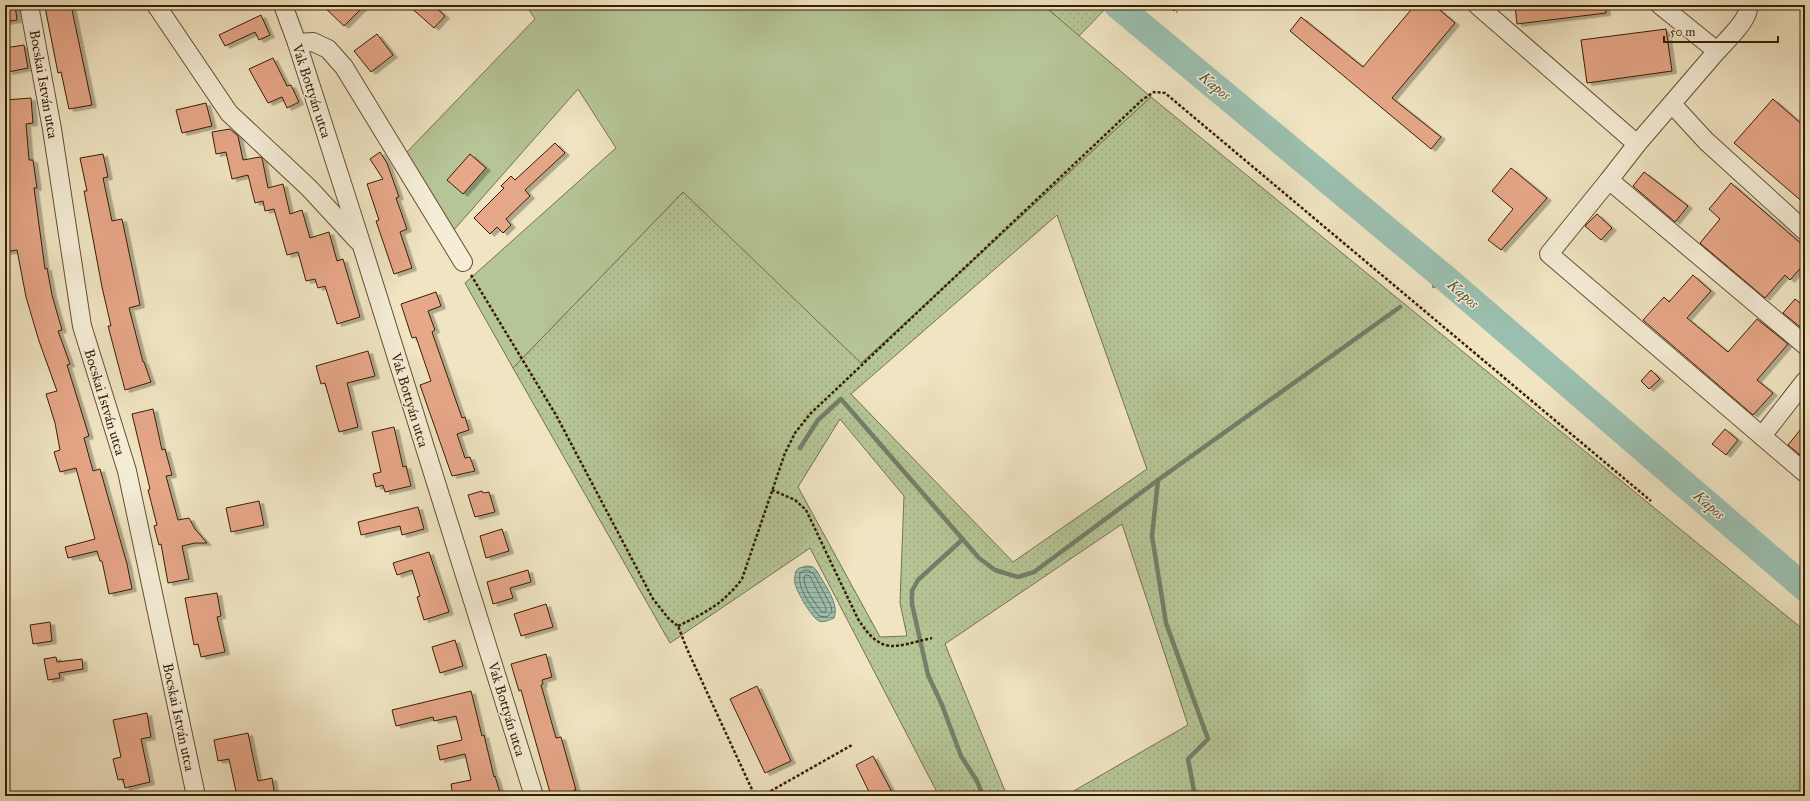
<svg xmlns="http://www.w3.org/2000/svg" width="1810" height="801" viewBox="0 0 1810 801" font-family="'IM FELL Great Primer',serif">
<defs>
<pattern id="grass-dots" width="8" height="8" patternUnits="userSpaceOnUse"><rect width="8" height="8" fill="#b6c596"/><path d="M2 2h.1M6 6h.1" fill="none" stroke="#9da980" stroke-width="1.8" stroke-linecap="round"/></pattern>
<pattern id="water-rules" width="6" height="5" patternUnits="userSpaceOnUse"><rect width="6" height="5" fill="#9bbfaf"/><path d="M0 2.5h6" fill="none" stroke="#7f9b8c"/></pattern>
<filter id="shadow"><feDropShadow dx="4.5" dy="2.5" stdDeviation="0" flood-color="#0004"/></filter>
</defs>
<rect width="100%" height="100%" fill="#f0e4c2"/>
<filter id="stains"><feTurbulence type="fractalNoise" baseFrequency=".005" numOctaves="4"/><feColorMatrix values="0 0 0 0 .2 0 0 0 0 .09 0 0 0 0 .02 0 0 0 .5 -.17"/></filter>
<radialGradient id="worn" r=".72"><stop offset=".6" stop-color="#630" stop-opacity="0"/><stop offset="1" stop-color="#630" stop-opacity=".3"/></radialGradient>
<!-- grass -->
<g fill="url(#grass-dots)" stroke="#76724b" fill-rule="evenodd">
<polygon points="1043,5 1109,5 1079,36"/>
<path d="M1151 97 1805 631V796H1065L1188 725 1122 524 945 644 1007 796H939L810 548 670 643 513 368 683 192 862 363ZM1057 215 1147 469 1013 562 851 394ZM840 419 904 496 900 603 907 636 880 637 798 487Z"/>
</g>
<!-- garden -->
<polygon fill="#b6c596" stroke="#76724b" points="526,5 1043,5 1151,97 861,363 683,192 513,368 465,283 616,148 578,89 452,232 406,153 535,19"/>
<!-- water -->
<path fill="url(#water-rules)" stroke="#737f69" d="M807 566 813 567 817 571C824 584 840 604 834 618 829 620 824 623 819 621 812 618 797 592 795 584 794 580 795 575 796 571L799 568Z"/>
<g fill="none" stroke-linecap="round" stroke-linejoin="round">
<!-- shore -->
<g stroke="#696f58" stroke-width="1">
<path d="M807 570 814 574 831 606 832 612 827 617 819 616C810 604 797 589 800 573Z"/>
<path d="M807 575 810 576 826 608V612H822C815 603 803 589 804 577Z"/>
</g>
<!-- stream -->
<g stroke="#737f69" stroke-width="4.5">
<polyline points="1434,286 1445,278"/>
<polyline points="800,448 818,420 841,399 979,558 995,570 1018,577 1034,572 1158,480 1400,307"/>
<polyline points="1158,480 1152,536 1166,623 1208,739 1188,759 1195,796"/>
<polyline points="963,539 918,580 912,591 912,604 928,675 942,705 961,756 977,781 983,796"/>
</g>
<!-- river -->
<polyline stroke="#9bbfaf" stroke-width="27" points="1117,5 1445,278 1805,588"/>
</g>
<!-- building -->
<g fill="#e7a789" stroke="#371f00" filter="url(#shadow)">
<polygon points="5,5 15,5 17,20 5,22"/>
<polygon points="53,5 71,5 92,105 69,109 61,72 58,73 45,7"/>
<polygon points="322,5 365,5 344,26"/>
<polygon points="408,5 433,5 445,16 434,28"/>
<polygon points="1415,5 1434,5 1455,23 1392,98 1441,137 1431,149 1290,31 1301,17 1363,67"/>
<polygon points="1515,5 1605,5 1606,13 1517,24"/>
<polygon points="261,15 270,35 259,40 255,32 225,46 219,35"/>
<polygon points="1666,29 1672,71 1587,83 1581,40"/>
<polygon points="377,34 393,55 371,72 354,51"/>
<polygon points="24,45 28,68 8,72 7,63 5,63 5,48"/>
<polygon points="273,58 287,86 291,85 299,102 287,108 282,97 268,103 249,69"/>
<polygon points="31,98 33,123 26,124 29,160 33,160 37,188 34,188 45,269 47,268 52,295 62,330 58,331 70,364 67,365 89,436 84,438 93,471 100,469 127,564 132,589 109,594 102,561 100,561 97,551 68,558 65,547 95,539 76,468 60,472 54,452 60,450 55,423 46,394 57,391 39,341 26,297 17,250 5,252 5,235 8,235 5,205 5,100"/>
<polygon points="1773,99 1805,127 1805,204 1734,143"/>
<polygon points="206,103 212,126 182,133 176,110"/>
<polygon points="230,129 238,136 243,160 260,157 262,158 268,188 283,184 290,214 302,210 310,238 329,232 337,261 343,259 360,317 337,324 325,286 318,288 315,279 306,281 298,252 287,255 274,209 265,211 263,201 255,203 248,175 232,179 226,152 216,154 212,132"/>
<polygon points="555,143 565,153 525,190 530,196 506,219 511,225 503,233 497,227 490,234 474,218 504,188 501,186 511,176 515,180"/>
<polygon points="380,152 387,163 399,197 396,198 407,229 400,232 412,268 394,274 376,221 379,220 367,184 383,179 370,159"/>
<polygon points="103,154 108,177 103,178 112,221 122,219 140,305 129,308 143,362 144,362 151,382 125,390 108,326 111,326 102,287 84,191 87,191 80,158"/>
<polygon points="470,154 486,168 463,194 447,180"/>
<polygon points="1511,168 1547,198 1501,250 1488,240 1513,209 1492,191"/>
<polygon points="1644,172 1688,206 1675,222 1633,186"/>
<polygon points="1731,183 1805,247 1805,263 1790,280 1785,275 1765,298 1700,243 1720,219 1709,209"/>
<polygon points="1597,214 1612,228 1601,240 1585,226"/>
<polygon points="1693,275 1711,291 1687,318 1728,352 1757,319 1788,344 1757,380 1773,393 1753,415 1643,320 1664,297 1669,302"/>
<polygon points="436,292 441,306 428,311 435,330 432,332 462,418 465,417 469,430 457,434 465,458 470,457 475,471 452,476 420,385 431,381 416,337 412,338 401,304"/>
<polygon points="1795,299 1805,307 1805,331 1783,313"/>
<polygon points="368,351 375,376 347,383 358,427 339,432 325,383 321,384 316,366"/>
<polygon points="1651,370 1660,379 1649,389 1641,381"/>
<polygon points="153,409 162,450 165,449 172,475 166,476 178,520 189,518 195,529 207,543 195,543 182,546 189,579 168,583 161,544 159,545 154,526 157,525 148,490 150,489 132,414"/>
<polygon points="1805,424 1805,459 1788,445"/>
<polygon points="394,427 403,467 406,466 411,486 385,492 383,485 376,487 373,474 381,472 372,432"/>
<polygon points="1725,429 1738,440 1726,455 1712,444"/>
<polygon points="482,491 483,493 489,492 495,512 475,517 468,495"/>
<polygon points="259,501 264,525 231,532 226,508"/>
<polygon points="418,507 424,529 402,535 400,526 361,535 358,522"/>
<polygon points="502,529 509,551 486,558 480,536"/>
<polygon points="429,552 449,612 424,620 417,597 420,596 412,570 397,575 393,563"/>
<polygon points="528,570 531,582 510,588 513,598 493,604 487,582"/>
<polygon points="217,593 221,616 217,617 225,652 201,657 198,644 194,645 185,598"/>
<polygon points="546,604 553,627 521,636 514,614"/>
<polygon points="50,622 52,641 33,644 30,625"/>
<polygon points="455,640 463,666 440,673 432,647"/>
<polygon points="546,654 552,677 542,680 543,684 541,685 556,738 561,737 576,790 574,790 576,796 551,796 521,690 519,691 511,664"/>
<polygon points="56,657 57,662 82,659 83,669 59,673 60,678 48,680 44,659"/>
<polygon points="757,686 791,761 765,773 730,699"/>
<polygon points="471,691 482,736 484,735 494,777 495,776 501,796 469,796 469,793 453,796 451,784 471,780 465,754 440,760 437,746 462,740 456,716 434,721 433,717 396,726 392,710"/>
<polygon points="147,713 151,737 141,739 150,782 125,788 123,779 118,780 113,759 121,757 113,720"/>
<polygon points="248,733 258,781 272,778 275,796 237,796 229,759 218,761 214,740"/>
<polygon points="873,756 894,796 871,796 856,765"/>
</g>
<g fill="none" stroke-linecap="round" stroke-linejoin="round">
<!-- minor casing -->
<g stroke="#655030" stroke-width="20">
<g id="minor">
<polyline points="29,5 52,129 82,326 127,471 196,796"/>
<polyline points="156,5 229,113 309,188 358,241"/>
<polyline points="283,5 297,43 362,246 534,796"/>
<polyline points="1477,5 1637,144"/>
<polyline points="297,43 313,42 328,49 344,67 463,262"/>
<path d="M1717 51C1726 41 1751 18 1748 5"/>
<polyline points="1672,104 1706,141 1805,231"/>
<polyline points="1609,180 1637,144 1717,51 1660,5"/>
<polyline points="1805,345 1609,180 1549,254 1805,473"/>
<polyline points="1762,436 1805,381"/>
</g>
</g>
<!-- path -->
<g stroke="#371f00" stroke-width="2.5" stroke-dasharray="3 2" stroke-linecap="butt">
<polyline points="1169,5 1177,12"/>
<polyline points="471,275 556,415 653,599 669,619 678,626 687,649 755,796"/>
<path d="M772 490 795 500 806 510 858 619C882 656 893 647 932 638"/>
<path d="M678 626C705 613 723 604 742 579L785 453 795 433 810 414 1142 100 1154 92 1165 93 1651 501"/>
<polyline points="762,796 852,745"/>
</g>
<!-- minor -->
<use href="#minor" stroke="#f5edd7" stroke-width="18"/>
</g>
<g text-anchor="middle" stroke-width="3" stroke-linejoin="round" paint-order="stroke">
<!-- street labels -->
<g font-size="14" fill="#371f00" stroke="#f5edd7">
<text transform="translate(44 84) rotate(80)" y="5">Bocskai István utca</text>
<text transform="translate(312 91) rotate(72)" y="5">Vak Bottyán utca</text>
<text transform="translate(410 400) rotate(73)" y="5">Vak Bottyán utca</text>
<text transform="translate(105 402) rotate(73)" y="5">Bocskai István utca</text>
<text transform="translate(507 709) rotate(73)" y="5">Vak Bottyán utca</text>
<text transform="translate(179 717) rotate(78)" y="5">Bocskai István utca</text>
</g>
<!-- water labels -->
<g font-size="15" font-style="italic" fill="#554f35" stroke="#f5edd7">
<text transform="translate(1215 86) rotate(40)" y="5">Kapos</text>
<text transform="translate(1463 294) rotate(41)" y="5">Kapos</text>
<text transform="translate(1709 505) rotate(41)" y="5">Kapos</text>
</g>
</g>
<!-- margin -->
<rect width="1810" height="801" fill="none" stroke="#f0e4c2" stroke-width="20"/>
<rect x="6" y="6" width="1798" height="789" fill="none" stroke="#371f00" stroke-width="2"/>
<rect x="10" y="10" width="1790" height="781" fill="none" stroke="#371f00"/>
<!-- scale -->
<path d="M1664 36v6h114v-6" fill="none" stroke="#371f00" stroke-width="2"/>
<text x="1670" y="36" font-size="12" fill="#371f00" stroke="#f5edd7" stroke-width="3" paint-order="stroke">50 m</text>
<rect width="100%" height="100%" filter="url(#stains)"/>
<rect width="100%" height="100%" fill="url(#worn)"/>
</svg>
